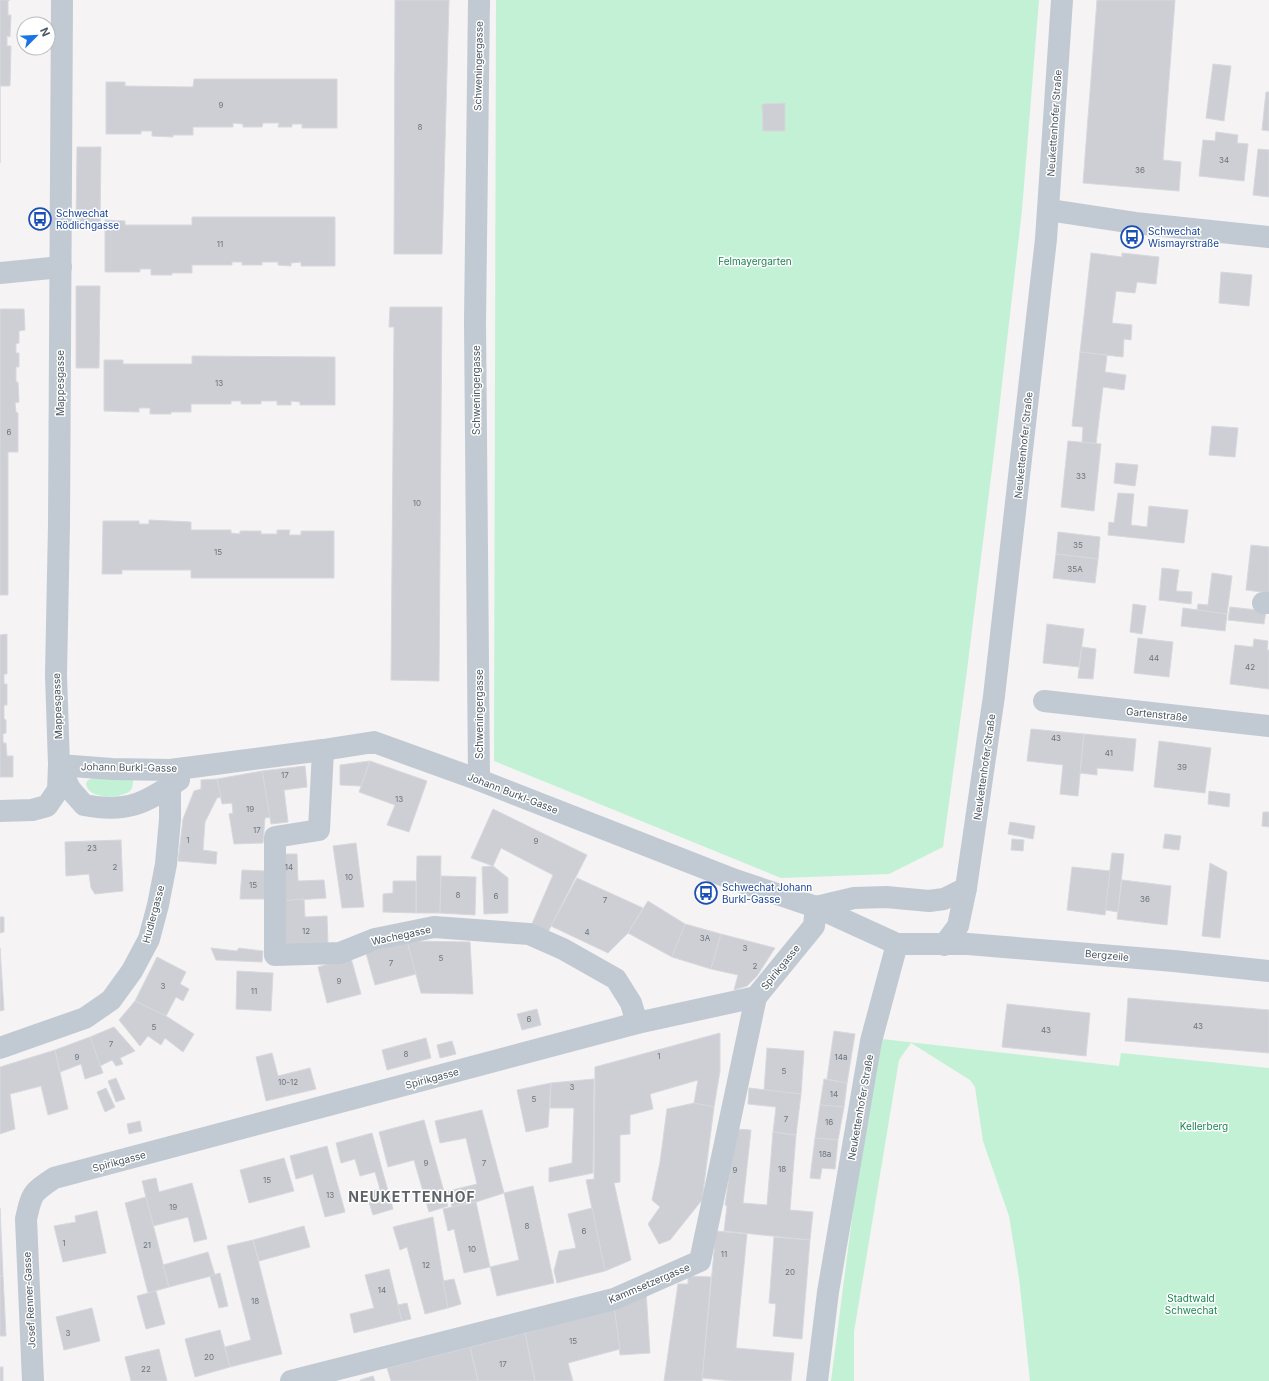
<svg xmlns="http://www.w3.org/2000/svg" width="1269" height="1381" viewBox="0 0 1269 1381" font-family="Inter,sans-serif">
<rect width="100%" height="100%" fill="#f5f3f3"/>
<!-- green -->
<g fill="#c3f1d5">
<polygon points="496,0 1039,0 1022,210 995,445 966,678 943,847 889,874 781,878 494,761"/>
<path d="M92 778 133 780C133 783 133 787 131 790 124 798 99 798 91 792 88 790 87 787 86 784L87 781Z"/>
<polygon points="882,1039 1119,1066 1121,1053 1269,1068 1269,1381 1030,1381 1019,1278 1009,1216 983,1141 975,1087 970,1080 911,1043 899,1060 854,1332 854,1381 831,1381 856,1187"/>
</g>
<!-- building -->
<g fill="#cdcfd5" stroke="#d7d9de">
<polygon points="0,0 10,0 8,1 8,15 11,15 10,37 7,36 7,46 11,46 10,86 0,86 0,163"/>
<polygon points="395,0 449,0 442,254 394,254"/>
<polygon points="1097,0 1175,0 1163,160 1181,162 1179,191 1083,183"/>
<polygon points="1213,64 1231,66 1224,121 1206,118"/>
<polygon points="194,79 337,79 337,128 302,128 302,124 292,124 292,127 278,127 279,123 263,123 262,127 243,127 243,124 233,123 233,127 193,127 193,135 173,135 173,137 152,136 152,131 141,131 141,134 106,134 106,82 125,82 125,86 193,87"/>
<polygon points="1266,92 1269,92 1269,131 1262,130"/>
<polygon points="785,103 785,131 763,131 762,104"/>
<polygon points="1216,132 1238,135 1237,143 1248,144 1244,181 1199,176 1203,140 1215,141"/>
<polygon points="77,147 101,147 100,226 76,226"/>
<polygon points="1258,149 1269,150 1269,197 1253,195"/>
<polygon points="192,217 335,217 335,266 301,266 301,262 291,263 291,266 278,265 278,262 262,262 262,265 242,265 242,262 232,262 232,265 192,265 192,273 172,273 172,275 151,275 151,269 140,269 140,272 105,272 105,220 125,221 125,225 192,225"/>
<polygon points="1091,253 1122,257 1122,253 1159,257 1156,284 1137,282 1135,293 1116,291 1112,323 1132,325 1131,340 1124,339 1123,357 1080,352"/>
<polygon points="1221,272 1252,275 1249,306 1219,303"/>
<polygon points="76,286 100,286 99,368 76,368"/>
<polygon points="390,307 442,307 439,681 391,680 394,327 389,327"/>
<polygon points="0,309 24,309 25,330 19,331 19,343 16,344 16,353 19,353 19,367 16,367 16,382 18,382 19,402 15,403 16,412 18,413 18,452 8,452 8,595 0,595"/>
<polygon points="1080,352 1107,355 1105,372 1126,375 1124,390 1103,387 1096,444 1082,442 1083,427 1072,426"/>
<polygon points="192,356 335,357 335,405 300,405 300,402 291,401 291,405 277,405 277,401 261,401 261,404 241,404 241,401 231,401 231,404 191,404 191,412 171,412 171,414 150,414 150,408 139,408 139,412 104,411 104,360 123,360 123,364 192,364"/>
<polygon points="1212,426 1238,428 1235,457 1209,455"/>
<polygon points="1068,441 1101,444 1094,511 1061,507"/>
<polygon points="1116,463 1138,465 1135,486 1114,483"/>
<polygon points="1118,493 1134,494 1131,525 1147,527 1149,506 1188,510 1184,543 1108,535 1109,522 1114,523"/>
<polygon points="149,520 191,522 191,530 231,530 231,533 240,534 240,531 261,531 261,534 277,534 277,530 290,530 289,535 301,535 301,531 334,531 334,578 191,578 191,570 122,570 122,574 102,574 103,521 139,521 139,524 149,524"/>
<polygon points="1058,532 1100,537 1098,559 1056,554"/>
<polygon points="1251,545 1269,547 1269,593 1246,590"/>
<polygon points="1056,554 1098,559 1095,583 1053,578"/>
<polygon points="1162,568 1179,570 1176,591 1192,592 1191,604 1159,600"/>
<polygon points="1212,573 1232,576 1227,614 1197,610 1198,604 1208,605"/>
<polygon points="1133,604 1146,606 1142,634 1130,632"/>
<polygon points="1230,607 1266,611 1264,624 1228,620"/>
<polygon points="1183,608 1227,614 1225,631 1181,626"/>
<polygon points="1047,624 1084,629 1079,667 1043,663"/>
<polygon points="7,634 7,674 4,674 4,684 7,684 7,705 4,705 4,719 6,720 6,733 3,734 3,743 6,743 7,756 13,756 13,777 0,777 0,635"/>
<polygon points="1138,638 1173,642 1169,677 1134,673"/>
<polygon points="1254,639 1268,641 1267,650 1269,650 1269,689 1230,684 1235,645 1253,647"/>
<polygon points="1082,647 1096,649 1093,679 1078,678"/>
<polygon points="1031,729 1084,734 1078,796 1060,794 1063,765 1027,761"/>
<polygon points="1084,734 1136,739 1133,771 1097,768 1097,775 1080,773"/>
<polygon points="1159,741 1211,748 1205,793 1154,787"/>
<polygon points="370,761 361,786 340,785 340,765"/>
<polygon points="370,761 427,781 409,832 387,825 395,805 359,792"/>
<polygon points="305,766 307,787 284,790 288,822 271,824 262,771"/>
<polygon points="262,771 270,817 265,818 263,843 234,844 229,814 233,813 232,803 222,804 217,779"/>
<polygon points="217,779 221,797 217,798 205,822 203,850 217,852 216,864 178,861 183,819 194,791 201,789 201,780"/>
<polygon points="1209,791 1230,794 1229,807 1208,804"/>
<polygon points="493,809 587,855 547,934 531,926 553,875 501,848 493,866 471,858"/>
<polygon points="1263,812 1269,812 1269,827 1262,826"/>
<polygon points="1010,822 1035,826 1033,839 1008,834"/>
<polygon points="1165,834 1181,836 1179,850 1163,848"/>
<polygon points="1012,839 1024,840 1023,851 1011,850"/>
<polygon points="121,840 123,891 95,894 91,888 89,874 66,876 65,842"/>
<polygon points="356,843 364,907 342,908 333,846"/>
<polygon points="1112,853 1124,854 1118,912 1105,910"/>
<polygon points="280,854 297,854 298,881 324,880 326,898 282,901"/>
<polygon points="417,856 441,856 440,913 416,913"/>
<polygon points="1210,863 1227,872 1220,938 1202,936"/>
<polygon points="493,866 508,878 508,913 484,914 482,867"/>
<polygon points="1072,867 1110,871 1105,915 1067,910"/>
<polygon points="242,870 266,871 264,899 240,899"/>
<polygon points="441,876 476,877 475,915 440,913"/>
<polygon points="577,878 643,908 628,933 608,953 551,926"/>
<polygon points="1122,880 1171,886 1167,925 1117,919"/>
<polygon points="393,881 416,881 416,913 383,912 383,894 393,893"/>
<polygon points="304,899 305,917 327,916 328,945 284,947 282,901"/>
<polygon points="648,901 685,924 672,957 628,933"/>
<polygon points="0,917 4,917 4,932 0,933"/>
<polygon points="685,924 721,934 711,969 672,957"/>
<polygon points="721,934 775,948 757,976 747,986 734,990 738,975 711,969"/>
<polygon points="407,941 416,974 375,985 366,953"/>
<polygon points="407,941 470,942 473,994 421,993"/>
<polygon points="0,948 4,1010 0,1011"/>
<polygon points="211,948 237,951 239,948 263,951 262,962 216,960"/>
<polygon points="157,957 186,972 180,984 189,989 183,1001 176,997 166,1016 135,1001"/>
<polygon points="351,958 361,994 327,1003 318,967"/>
<polygon points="237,971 273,973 271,1011 236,1009"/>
<polygon points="1128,998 1269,1010 1269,1053 1125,1041"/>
<polygon points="135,1001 166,1016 194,1034 183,1052 165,1038 161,1045 148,1036 140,1046 119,1020"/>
<polygon points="1007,1004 1090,1013 1086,1056 1002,1047"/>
<polygon points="537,1009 541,1025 522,1030 517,1014"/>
<polygon points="114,1027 135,1051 120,1058 123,1064 116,1066 112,1060 100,1066 90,1037"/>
<polygon points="834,1031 855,1034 847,1083 827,1079"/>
<polygon points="720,1033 720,1071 714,1107 694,1103 698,1080 650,1094 653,1109 630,1115 630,1134 620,1135 620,1182 614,1183 631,1260 605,1271 586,1180 594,1179 595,1067"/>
<polygon points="90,1037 103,1073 85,1079 81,1064 60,1072 55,1050"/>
<polygon points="426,1038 431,1058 387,1070 382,1050"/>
<polygon points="452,1041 456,1054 440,1058 437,1045"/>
<polygon points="767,1048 804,1051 801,1094 764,1091"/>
<polygon points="55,1050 68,1109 48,1115 41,1086 10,1094 15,1129 0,1134 0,1067"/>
<polygon points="272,1053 278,1076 310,1068 316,1089 266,1101 256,1057"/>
<polygon points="116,1078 125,1099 116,1102 108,1081"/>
<polygon points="594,1079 593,1173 549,1182 549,1168 572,1163 574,1108 550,1108 551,1083"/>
<polygon points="824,1079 847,1083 844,1107 820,1105"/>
<polygon points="551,1083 548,1127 526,1132 517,1090"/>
<polygon points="106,1088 115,1107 105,1112 97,1092"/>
<polygon points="749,1088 801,1094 796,1135 773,1132 776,1107 748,1104"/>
<polygon points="694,1103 714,1107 702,1200 670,1240 659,1244 648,1224 660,1207 652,1200 660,1162 667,1109"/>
<polygon points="820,1105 844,1107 838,1140 815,1138"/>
<polygon points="482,1110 504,1193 476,1202 452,1207 448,1191 477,1184 466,1138 440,1143 435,1121"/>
<polygon points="424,1120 448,1206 429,1212 414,1160 388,1167 379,1132"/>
<polygon points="140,1121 142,1131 129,1134 127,1124"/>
<polygon points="736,1129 751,1130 743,1203 767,1205 773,1132 796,1135 790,1210 813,1212 810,1240 724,1231 727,1206 725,1205"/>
<polygon points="372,1133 393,1209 373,1215 366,1193 380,1189 375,1172 360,1176 355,1159 341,1163 336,1143"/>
<polygon points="815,1138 838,1140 835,1169 822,1168 820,1179 810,1178"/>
<polygon points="327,1146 345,1212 325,1217 313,1174 296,1179 290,1156"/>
<polygon points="284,1158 294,1191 249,1203 240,1170"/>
<polygon points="156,1178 159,1192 192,1183 207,1239 194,1242 188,1217 153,1226 142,1181"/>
<polygon points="533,1186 554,1283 497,1296 490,1267 519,1260 504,1193"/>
<polygon points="146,1197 169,1287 148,1293 125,1203"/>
<polygon points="476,1202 490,1267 464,1273 454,1229 448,1231 443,1209"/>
<polygon points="0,1208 3,1276 0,1276"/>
<polygon points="592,1208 605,1271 557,1283 554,1271 559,1251 576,1248 568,1214"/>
<polygon points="97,1211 106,1253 63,1262 54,1226 76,1222 75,1216"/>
<polygon points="433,1217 448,1308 425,1314 407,1247 400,1250 393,1227"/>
<polygon points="304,1226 310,1247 259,1261 253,1240"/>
<polygon points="716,1231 747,1234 736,1348 794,1353 791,1381 733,1381 702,1378"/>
<polygon points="774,1237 810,1240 802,1339 773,1336 776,1304 769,1303"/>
<polygon points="253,1240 282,1354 230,1367 225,1347 251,1340 227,1246"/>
<polygon points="208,1252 215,1275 169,1287 163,1265"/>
<polygon points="389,1269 402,1321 354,1333 350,1314 374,1308 365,1275"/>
<polygon points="220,1273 228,1306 219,1308 210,1276"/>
<polygon points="0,1276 3,1276 6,1336 0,1336"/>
<polygon points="688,1276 711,1277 702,1381 664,1381 678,1284 688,1284"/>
<polygon points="454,1279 461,1304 448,1308 443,1281"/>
<polygon points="156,1291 165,1324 146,1329 137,1296"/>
<polygon points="646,1291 650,1353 620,1355 614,1307"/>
<polygon points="407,1303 411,1319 402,1321 398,1305"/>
<polygon points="614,1307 620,1349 568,1363 573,1381 535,1381 525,1333"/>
<polygon points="92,1308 100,1341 64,1350 56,1317"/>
<polygon points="220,1330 230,1367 195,1377 185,1339"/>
<polygon points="525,1333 535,1381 478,1381 470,1347"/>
<polygon points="470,1347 478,1381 391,1381 387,1368"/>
<polygon points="159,1349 167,1381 131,1381 125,1357"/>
<rect x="0" y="1367" width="3" height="14"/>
<polygon points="373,1376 375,1381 360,1381 360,1380"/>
</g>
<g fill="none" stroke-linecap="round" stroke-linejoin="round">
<!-- minor -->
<g stroke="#c1cad2" stroke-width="22">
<polyline points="479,0 475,322 479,780"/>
<polyline points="1049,210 1135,223 1269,237"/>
<polyline points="0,273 61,267"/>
<polyline points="1263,603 1269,603"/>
<polyline points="1044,701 1269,726"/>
<polyline points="323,750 319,830 275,837 275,955 340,953 375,939 434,927 529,934 563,949 616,979 631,1003 637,1023"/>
<polyline points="59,765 112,769 170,770 323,750 374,742 479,780 735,880 816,907 897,944 968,944 1174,961 1269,971"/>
<path d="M60 768 70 789 84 805C127 813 144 804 179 780"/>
<polyline points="0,811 32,810 47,806 58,790 59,765 56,675 59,524 62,0"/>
<polyline points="816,907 854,898 886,897 929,901 944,899 966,888"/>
<polyline points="944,945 958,926 966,888 994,696 1046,239 1062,0"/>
<polyline points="0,1048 85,1018 111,1000 132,971 149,939 158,905 166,864 170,819 170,770"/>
<path d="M33 1381 26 1219C32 1192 32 1193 54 1178L637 1023 756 997 814 926 816 907"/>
<polyline points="291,1381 614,1299 700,1261 756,997"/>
<polyline points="817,1381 828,1292 871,1041 897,944"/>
</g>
</g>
<!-- icons -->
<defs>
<g id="bus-ring" transform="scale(1.15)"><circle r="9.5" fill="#fff" stroke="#1a4fb4" stroke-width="1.5"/><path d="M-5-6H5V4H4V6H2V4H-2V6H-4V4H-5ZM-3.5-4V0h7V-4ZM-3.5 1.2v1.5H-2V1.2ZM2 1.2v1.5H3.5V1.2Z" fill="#1a4fb4"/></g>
</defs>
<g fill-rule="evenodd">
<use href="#bus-ring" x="40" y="219"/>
<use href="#bus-ring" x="1132" y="237"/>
<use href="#bus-ring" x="706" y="893"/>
</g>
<g text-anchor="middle" stroke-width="3" stroke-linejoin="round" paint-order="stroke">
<!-- number labels -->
<g font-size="8" fill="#6b747e">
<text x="221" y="108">9</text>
<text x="420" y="130">8</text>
<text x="1224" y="163">34</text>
<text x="1140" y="173">36</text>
<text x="220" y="247">11</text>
<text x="219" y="386">13</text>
<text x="9" y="435">6</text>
<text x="1081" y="479">33</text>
<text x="417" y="506">10</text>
<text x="1078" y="548">35</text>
<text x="218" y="555">15</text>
<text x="1075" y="572">35A</text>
<text x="1154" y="661">44</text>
<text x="1250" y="670">42</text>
<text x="1056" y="741">43</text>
<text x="1109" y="756">41</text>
<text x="1182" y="770">39</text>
<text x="285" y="778">17</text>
<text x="399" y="802">13</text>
<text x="250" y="812">19</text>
<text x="257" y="833">17</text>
<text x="188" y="843">1</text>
<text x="536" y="844">9</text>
<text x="92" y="851">23</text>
<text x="115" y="870">2</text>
<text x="289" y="870">14</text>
<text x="349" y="880">10</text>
<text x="253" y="888">15</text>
<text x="458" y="898">8</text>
<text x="496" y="899">6</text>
<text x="1145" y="902">36</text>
<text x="605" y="903">7</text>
<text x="306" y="934">12</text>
<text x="587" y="935">4</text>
<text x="705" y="941">3A</text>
<text x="745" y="951">3</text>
<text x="441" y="961">5</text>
<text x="391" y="966">7</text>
<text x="755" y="969">2</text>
<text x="339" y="984">9</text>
<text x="163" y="989">3</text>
<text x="254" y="994">11</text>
<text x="529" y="1022">6</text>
<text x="1198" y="1029">43</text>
<text x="154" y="1030">5</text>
<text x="1046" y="1033">43</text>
<text x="111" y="1047">7</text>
<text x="406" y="1057">8</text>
<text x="659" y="1059">1</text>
<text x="77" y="1060">9</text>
<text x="841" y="1060">14a</text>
<text x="784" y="1074">5</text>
<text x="288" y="1085">10-12</text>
<text x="572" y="1090">3</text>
<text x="834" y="1097">14</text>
<text x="534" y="1102">5</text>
<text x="786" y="1122">7</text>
<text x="829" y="1125">16</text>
<text x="825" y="1157">18a</text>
<text x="426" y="1166">9</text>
<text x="484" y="1166">7</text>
<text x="782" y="1172">18</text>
<text x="735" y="1173">9</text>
<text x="267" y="1183">15</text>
<text x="330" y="1198">13</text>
<text x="173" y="1210">19</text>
<text x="527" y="1229">8</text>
<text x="584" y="1234">6</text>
<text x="64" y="1246">1</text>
<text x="147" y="1248">21</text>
<text x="472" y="1252">10</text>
<text x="724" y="1257">11</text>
<text x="426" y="1268">12</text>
<text x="790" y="1275">20</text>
<text x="382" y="1293">14</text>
<text x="255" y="1304">18</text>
<text x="68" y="1336">3</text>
<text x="573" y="1344">15</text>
<text x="209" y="1360">20</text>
<text x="503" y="1367">17</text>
<text x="146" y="1372">22</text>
</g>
<!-- street labels -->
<g font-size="10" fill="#4a5661" stroke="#fff">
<text transform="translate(478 66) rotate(-89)" y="4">Schweningergasse</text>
<text transform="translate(1054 123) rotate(-86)" y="4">Neukettenhofer Straße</text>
<text transform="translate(60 383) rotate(-90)" y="4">Mappesgasse</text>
<text transform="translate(476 390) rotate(-90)" y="4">Schweningergasse</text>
<text transform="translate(1023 445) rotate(-84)" y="4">Neukettenhofer Straße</text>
<text transform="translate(57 706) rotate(-92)" y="4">Mappesgasse</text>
<text transform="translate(479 714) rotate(-90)" y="4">Schweningergasse</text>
<text transform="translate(1157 714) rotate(6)" y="4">Gartenstraße</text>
<text transform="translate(129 767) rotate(1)" y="4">Johann Burkl-Gasse</text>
<text transform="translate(984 767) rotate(-82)" y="4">Neukettenhofer Straße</text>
<text transform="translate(513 793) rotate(21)" y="4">Johann Burkl-Gasse</text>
<text transform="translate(153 914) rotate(-75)" y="4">Hudlergasse</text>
<text transform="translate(401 935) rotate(-12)" y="4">Wachegasse</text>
<text transform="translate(1107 955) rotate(5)" y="4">Bergzeile</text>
<text transform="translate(780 967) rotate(-51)" y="4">Spirikgasse</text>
<text transform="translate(432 1078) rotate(-15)" y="4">Spirikgasse</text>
<text transform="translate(860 1107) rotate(-80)" y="4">Neukettenhofer Straße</text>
<text transform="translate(119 1161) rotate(-15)" y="4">Spirikgasse</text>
<text transform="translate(649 1283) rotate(-23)" y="4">Kammsetzergasse</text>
<text transform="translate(29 1300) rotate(-93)" y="4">Josef Renner-Gasse</text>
</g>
<!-- transit labels -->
<g font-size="10" fill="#164399" stroke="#fff" text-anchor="start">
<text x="56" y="217">Schwechat<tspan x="56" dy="12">Rödlichgasse</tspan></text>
<text x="1148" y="235">Schwechat<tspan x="1148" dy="12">Wismayrstraße</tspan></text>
<text x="722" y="891">Schwechat Johann<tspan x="722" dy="12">Burkl-Gasse</tspan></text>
</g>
<!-- park labels -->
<g font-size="10" fill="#17864f" stroke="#fff">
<text x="755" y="265">Felmayergarten</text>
<text x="1204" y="1130">Kellerberg</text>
<text x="1191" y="1302">Stadtwald<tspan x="1191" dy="12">Schwechat</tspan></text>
</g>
<!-- district labels -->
<g font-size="14" font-weight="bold" letter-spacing="1" fill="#5f6368" stroke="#fff">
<text x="412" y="1202">NEUKETTENHOF</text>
</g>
</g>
<!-- north arrow -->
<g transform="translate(36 36) rotate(66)"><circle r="19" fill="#ffffff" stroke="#b7bbc0"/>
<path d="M0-3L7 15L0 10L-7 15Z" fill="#1a73e8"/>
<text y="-6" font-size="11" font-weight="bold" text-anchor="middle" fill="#4a5661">N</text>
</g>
</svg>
